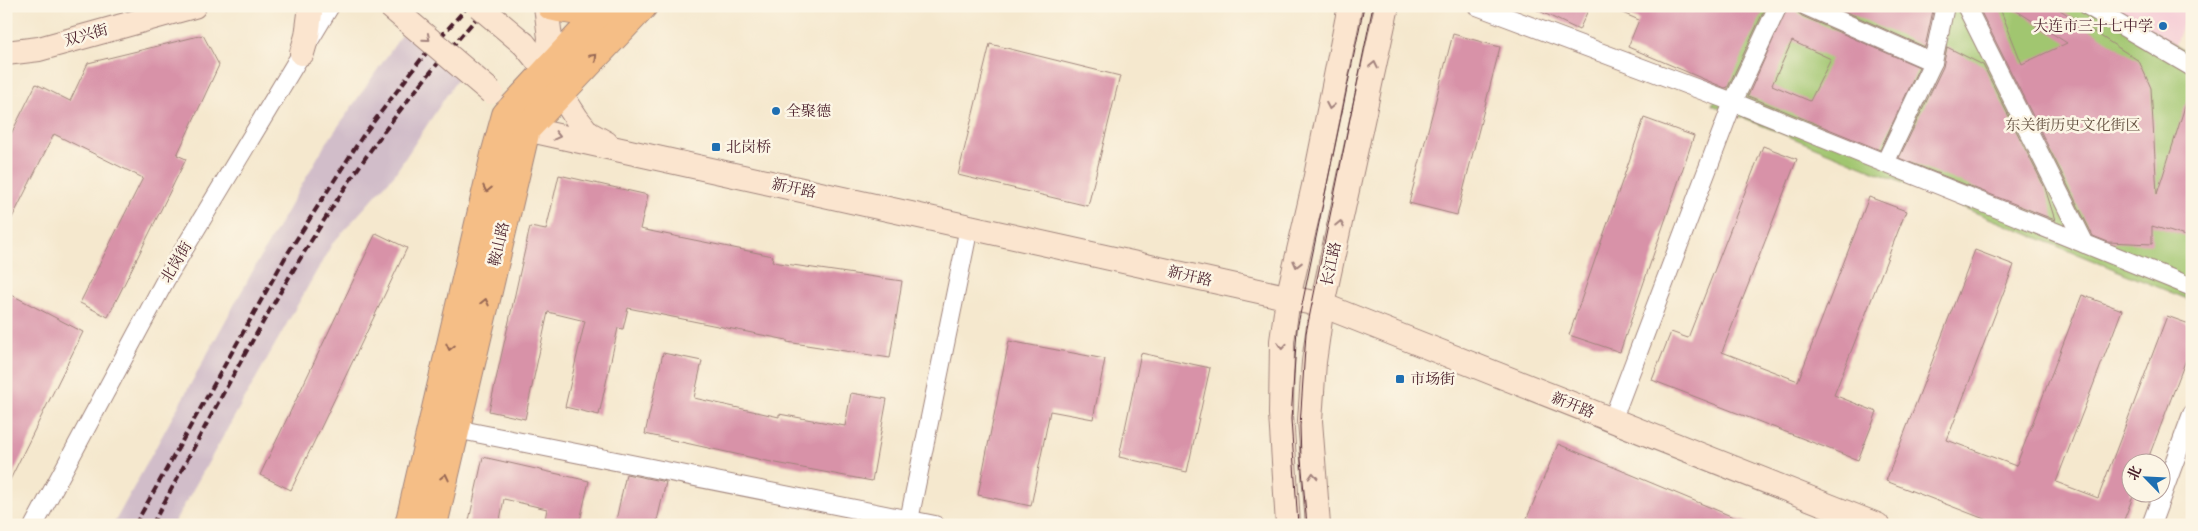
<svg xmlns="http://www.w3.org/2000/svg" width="2198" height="531" viewBox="0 0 2198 531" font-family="'Libre Caslon Text','Noto Serif SC',serif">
<rect width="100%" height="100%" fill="#fcf5e5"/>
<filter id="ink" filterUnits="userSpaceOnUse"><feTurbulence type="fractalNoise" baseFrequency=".02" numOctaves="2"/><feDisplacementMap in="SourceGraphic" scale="10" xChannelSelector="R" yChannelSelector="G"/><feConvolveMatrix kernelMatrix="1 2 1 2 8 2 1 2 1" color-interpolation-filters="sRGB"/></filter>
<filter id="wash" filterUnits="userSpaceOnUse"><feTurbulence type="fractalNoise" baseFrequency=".0096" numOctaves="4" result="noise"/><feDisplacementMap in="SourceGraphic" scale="20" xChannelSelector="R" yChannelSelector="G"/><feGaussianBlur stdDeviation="1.12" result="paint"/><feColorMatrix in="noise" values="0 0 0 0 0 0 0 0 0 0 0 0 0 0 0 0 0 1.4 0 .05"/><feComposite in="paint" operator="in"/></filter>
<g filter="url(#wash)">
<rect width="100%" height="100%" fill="#f5e8ce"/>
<!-- built -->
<polygon fill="#f6cfd7" points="2110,6 2189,6 2176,45"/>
<!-- industrial -->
<polygon fill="#d1bdc9" points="403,33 458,78 394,175 332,244 173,525 113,525 260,258 323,148"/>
<!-- green -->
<polygon fill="#a1c670" stroke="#76724e" points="1754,6 2110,6 2192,54 2192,301 1712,105"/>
<g id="blocks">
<!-- building -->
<g fill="#d892a8" fill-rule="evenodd">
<polygon points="1529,6 1590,6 1579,30"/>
<polygon points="1606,6 1766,6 1728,87 1725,88 1628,47 1639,20"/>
<path d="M1788 6H1796L1797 12 1802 16 1919 67 1880 150 1748 96ZM1792 41 1831 59 1810 101 1772 85Z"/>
<polygon points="1833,6 1934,6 1925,47"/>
<polygon points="1978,6 1999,6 2022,64 2067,43 2009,6 2054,6 2139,61 2151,88 2157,194 2188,97 2192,98 2192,238 2152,226 2152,244 2108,242 2093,236"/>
<polygon points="1453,34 1500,47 1457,215 1409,203"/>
<polygon points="203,35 219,65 177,155 186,159 108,317 80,303 143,178 54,134 6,230 6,144 36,84 70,101 88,63"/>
<polygon points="990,44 1120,76 1088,206 958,175"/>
<polygon points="1947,47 1983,65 2045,188 2055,220 1899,158 1943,67"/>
<polygon points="1644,118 1694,136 1620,352 1569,335"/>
<polygon points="1763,146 1797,159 1722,352 1798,381 1869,197 1906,211 1834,395 1877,412 1858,460 1652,380 1671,332 1688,338"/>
<polygon points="559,175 648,195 640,229 773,256 772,262 902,281 890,358 787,342 787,340 628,308 623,329 618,328 599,415 565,407 585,321 548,312 525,419 489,411 530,227 546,230"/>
<polygon points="376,233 407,248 291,490 260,475"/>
<polygon points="1975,250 2014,265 1947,440 2016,466 2082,295 2122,310 2056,482 2098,498 2167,316 2192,325 2192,344 2146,464 2130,464 2130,494 2134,494 2122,525 2000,525 1886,481"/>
<polygon points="6,292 83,332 6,488"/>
<polygon points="1009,341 1105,359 1093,419 1050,411 1031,506 978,495"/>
<polygon points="663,353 702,361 694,398 779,417 779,414 845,426 851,393 887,399 872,481 776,463 645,434"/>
<polygon points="1141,353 1210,368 1187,472 1119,457"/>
<polygon points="1558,444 1750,524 1750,525 1524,525"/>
<polygon points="483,457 589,481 579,525 544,525 547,509 504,499 499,525 468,525"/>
<polygon points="626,474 666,482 656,525 615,525"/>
</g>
</g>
</g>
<g filter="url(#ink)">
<use href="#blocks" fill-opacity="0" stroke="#a0847c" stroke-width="1"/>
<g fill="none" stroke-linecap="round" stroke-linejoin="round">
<!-- street casing -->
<g stroke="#a0847c" stroke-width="20">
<g id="street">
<polyline points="1477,6 1733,102 2192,287"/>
<polyline points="1806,6 1933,62"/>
<polyline points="1966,6 2085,244"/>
<polyline points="2088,6 2192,67"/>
<polyline points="1885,163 1933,62 1945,6"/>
<polyline points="1612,421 1733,102 1778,6"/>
<polyline points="456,429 935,525"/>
<polyline points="34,525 166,279 330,6"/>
<polyline points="908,525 969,227"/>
<polyline points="2151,525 2192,414"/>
</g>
</g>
<!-- secondary casing -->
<g stroke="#a0847c" stroke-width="26">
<g id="secondary">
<polyline points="546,6 550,38 546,71"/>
<polyline points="524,44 546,71 577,119 588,133 606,143"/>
<polyline points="6,53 39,49 194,6"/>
<polyline points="302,53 307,36 311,6"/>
<polyline points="513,119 526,129 1322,305 1877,525"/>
<polyline points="1288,525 1281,414 1282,341 1288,298 1314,186 1350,6"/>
<polyline points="1318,525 1310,421 1314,362 1322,305 1387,6"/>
</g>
</g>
<!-- primary casing -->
<g stroke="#a0847c" stroke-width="30">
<g id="primary">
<path d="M551 6C568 10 585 14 601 6"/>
<polyline points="409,525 495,155 506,115 607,6"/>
<polyline points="433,525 526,129 643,6"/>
</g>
</g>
<!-- street -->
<use href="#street" stroke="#fff" stroke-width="18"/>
<!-- secondary -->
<use href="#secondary" stroke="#fbe5cf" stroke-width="24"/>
<!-- primary -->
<use href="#primary" stroke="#f5be86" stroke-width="28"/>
<!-- tram -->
<g stroke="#4a1f2b" stroke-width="1">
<polyline points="1298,525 1291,419 1297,329 1364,6"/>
<polyline points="1307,525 1301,459 1300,426 1306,333 1373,6"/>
</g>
<!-- rail -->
<g stroke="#4a1f2b" stroke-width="4" stroke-dasharray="8 4" stroke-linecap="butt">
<polyline points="135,525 286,256 362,137 422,58 468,6"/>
<path d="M152 525C222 396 290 264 375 144 410 95 448 51 487 6"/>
</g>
<!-- secondary-bridge casing -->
<g stroke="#a0847c" stroke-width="26" stroke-linecap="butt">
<g id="secondary-bridge">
<polyline points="390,6 491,92"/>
<polyline points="479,6 524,44"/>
</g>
</g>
<!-- secondary-bridge -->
<use href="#secondary-bridge" stroke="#fbe5cf" stroke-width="24"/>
</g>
<!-- one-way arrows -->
<defs><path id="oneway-chevron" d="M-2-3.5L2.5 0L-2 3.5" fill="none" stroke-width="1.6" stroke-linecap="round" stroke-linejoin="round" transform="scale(1.25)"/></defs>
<g stroke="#a2827d">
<use href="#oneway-chevron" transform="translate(427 38) rotate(40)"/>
<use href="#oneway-chevron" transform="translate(1374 65) rotate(-78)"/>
<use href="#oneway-chevron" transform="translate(1330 106) rotate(101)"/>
<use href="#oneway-chevron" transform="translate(557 136) rotate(13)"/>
<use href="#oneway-chevron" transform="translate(1340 224) rotate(-78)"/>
<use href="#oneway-chevron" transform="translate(1297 264) rotate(104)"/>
<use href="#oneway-chevron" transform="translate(1282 346) rotate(94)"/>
<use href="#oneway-chevron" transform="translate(1313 476) rotate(-93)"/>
</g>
<g stroke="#976754">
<use href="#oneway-chevron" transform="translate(594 57) rotate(-46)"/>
<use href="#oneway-chevron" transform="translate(487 189) rotate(103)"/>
<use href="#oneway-chevron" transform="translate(485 302) rotate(-77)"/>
<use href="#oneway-chevron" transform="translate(450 347) rotate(103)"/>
<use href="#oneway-chevron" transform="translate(445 477) rotate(-77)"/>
</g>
</g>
<!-- markers -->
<g fill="#1f6fb2" stroke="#fcf5e5" stroke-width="2">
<circle cx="2163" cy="26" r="5"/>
<circle cx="776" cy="111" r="5"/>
<rect x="711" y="142" width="10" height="10" rx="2.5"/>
<rect x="1395" y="374" width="10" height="10" rx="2.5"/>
</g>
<g text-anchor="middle" stroke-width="5" stroke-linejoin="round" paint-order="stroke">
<!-- poi labels -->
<g font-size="15" fill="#4a1f2b" stroke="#fcf5e5" text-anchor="start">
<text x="2153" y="31" text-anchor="end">大连市三十七中学</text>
<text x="786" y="116">全聚德</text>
<text x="726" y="152">北岗桥</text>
<text x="1410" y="384">市场街</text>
</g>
<!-- street labels -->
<g font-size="15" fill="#4a1f2b" stroke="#fcf5e5">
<text transform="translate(86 35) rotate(-16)" y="5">双兴街</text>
<text transform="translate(794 188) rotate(12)" y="5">新开路</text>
<text transform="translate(499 244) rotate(-77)" y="5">鞍山路</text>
<text transform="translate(176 262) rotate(-59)" y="5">北岗街</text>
<text transform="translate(1331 264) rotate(-78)" y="5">长江路</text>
<text transform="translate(1190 276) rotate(13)" y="5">新开路</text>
<text transform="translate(1573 405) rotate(22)" y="5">新开路</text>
</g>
<!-- park labels -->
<g font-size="15" fill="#645140" stroke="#fcf5e5">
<text x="2073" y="130">东关街历史文化街区</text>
</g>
</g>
<!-- margin -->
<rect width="2198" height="531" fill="none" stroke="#fcf5e5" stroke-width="25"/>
<!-- north arrow -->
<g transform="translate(2146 478) rotate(294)"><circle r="24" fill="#fcf5e5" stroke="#b59f9b"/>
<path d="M0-4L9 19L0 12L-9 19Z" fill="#1f6fb2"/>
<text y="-8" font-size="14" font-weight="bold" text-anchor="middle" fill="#4a1f2b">北</text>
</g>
</svg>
